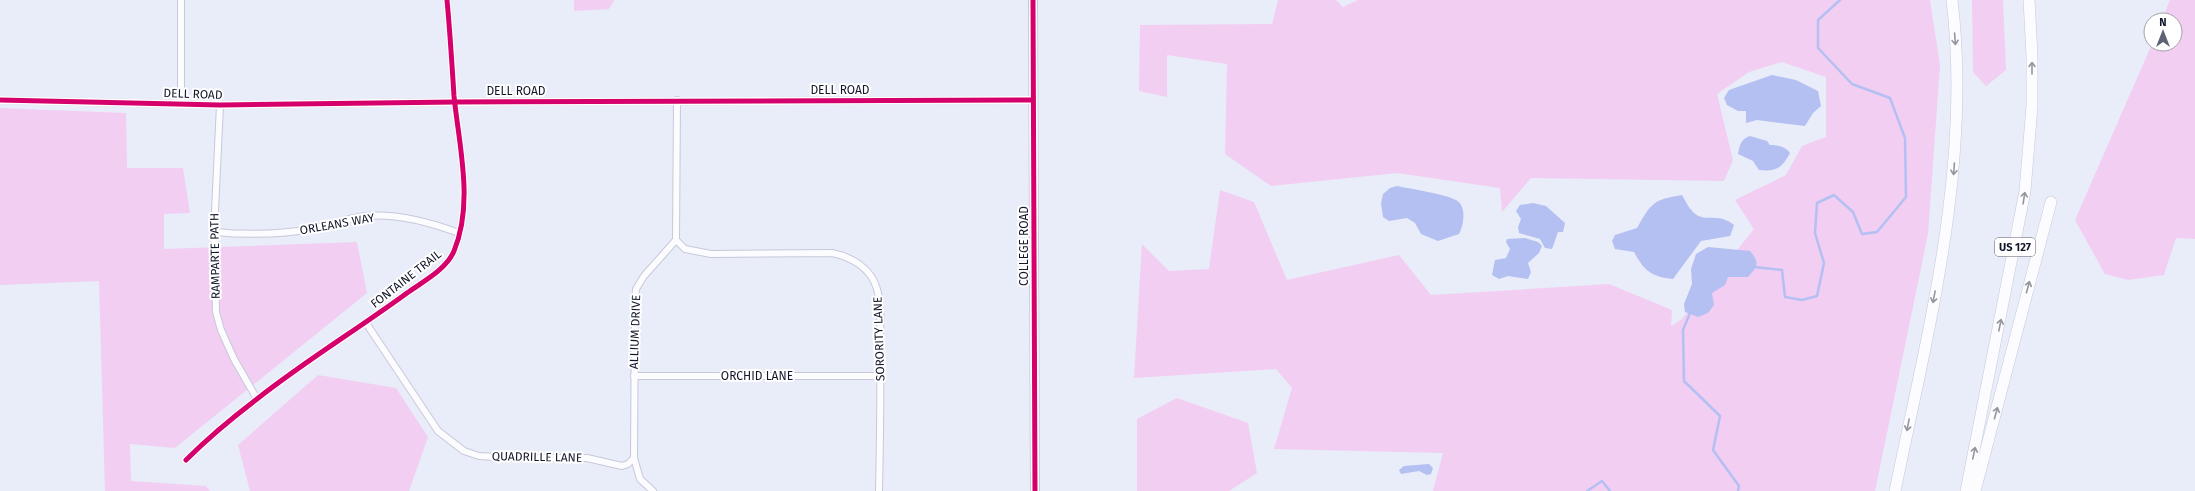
<svg xmlns="http://www.w3.org/2000/svg" width="2195" height="491" viewBox="0 0 2195 491" font-family="'Fira Sans',sans-serif">
<rect width="100%" height="100%" fill="#e9ecf9"/>
<!-- green -->
<g fill="#f2cef2">
<polygon points="574,0 614,0 609,9 574,11"/>
<polygon points="1278,0 1336,0 1343,7 1358,0 1930,0 1940,65 1928,234 1875,491 1433,491 1443,453 1274,449 1292,388 1276,369 1134,378 1142,244 1169,271 1209,269 1220,190 1254,202 1287,280 1399,255 1431,295 1609,284 1672,310 1671,326 1682,319 1754,229 1735,200 1786,175 1802,146 1826,137 1826,77 1782,62 1749,72 1717,94 1733,160 1724,181 1531,178 1502,212 1500,188 1397,173 1271,186 1225,154 1227,64 1167,55 1167,97 1139,91 1140,25 1272,24"/>
<polygon points="1972,0 2003,0 2006,70 1986,86 1973,72"/>
<polygon points="2170,0 2195,0 2195,239 2176,238 2164,275 2128,280 2105,274 2075,220 2152,44 2175,44 2175,20 2162,20"/>
<polygon points="0,108 126,113 127,168 183,168 190,213 164,214 164,249 357,242 367,293 175,448 130,444 131,481 206,486 210,491 105,491 99,281 0,285"/>
<polygon points="318,375 396,388 428,437 409,491 250,491 238,445"/>
<polygon points="1177,398 1248,423 1257,473 1229,491 1137,491 1137,419"/>
</g>
<!-- water -->
<g fill="#b4c0f2">
<polygon points="1772,75 1796,80 1818,91 1821,106 1813,113 1805,126 1757,120 1746,123 1746,111 1738,111 1727,105 1724,98 1729,90"/>
<path d="M1750 136 1767 141 1770 145C1778 145 1786 147 1790 153 1782 168 1776 172 1759 170L1753 161 1738 154C1740 144 1741 139 1750 136Z"/>
<path d="M1397 186C1411 189 1445 194 1456 200 1467 206 1464 225 1459 234L1438 241 1421 234 1415 223 1407 218 1389 221 1383 217 1381 203 1383 194 1390 188Z"/>
<path d="M1682 195C1685 200 1688 207 1693 212 1705 224 1717 211 1734 225L1730 236 1701 241 1673 279C1652 277 1644 271 1634 252L1615 249 1612 241 1615 235 1637 228C1652 202 1653 200 1682 195Z"/>
<polygon points="1533,203 1546,206 1565,223 1563,232 1558,232 1552,249 1545,248 1540,239 1519,233 1518,227 1521,219 1516,211 1520,205"/>
<polygon points="1525,238 1538,242 1542,246 1539,253 1528,263 1531,272 1528,279 1508,276 1499,279 1492,275 1495,260 1506,258 1510,249 1506,242 1507,239"/>
<path d="M1708 247 1750 251C1760 263 1758 266 1748 277H1728L1725 285 1712 293 1714 305 1708 313 1698 317 1685 312 1684 304 1692 284 1691 269 1696 254Z"/>
<polygon points="1429,464 1433,468 1431,474 1427,475 1419,471 1401,474 1399,470 1404,466"/>
</g>
<g fill="none" stroke-linecap="round" stroke-linejoin="round">
<!-- stream -->
<g stroke="#b4c0f2" stroke-width="2.5">
<polyline points="1754,267 1782,270 1785,297 1802,300 1817,296 1824,263 1815,233 1817,203 1834,195 1853,212 1862,234 1877,232 1906,197 1905,138 1890,98 1852,84 1818,48 1818,20 1840,0"/>
<polyline points="1690,313 1683,330 1684,381 1720,416 1713,450 1739,486 1738,491"/>
<polyline points="1587,491 1602,481 1610,491"/>
</g>
<!-- minor casing -->
<g stroke="#c6c9da" stroke-width="8">
<g id="minor">
<polyline points="181,0 181,103"/>
<polyline points="0,100 220,105 456,102 1033,100"/>
<polyline points="220,105 214,232 216,312 221,330 234,359 257,399"/>
<path d="M214 232C247 235 278 235 311 229 329 225 346 219 364 216 395 213 430 222 459 233"/>
<path d="M676 240 685 249 711 254 832 253C852 257 871 268 877 289 882 306 880 327 880 344 881 393 880 442 879 491"/>
<polyline points="366,323 438,431 464,451 479,456 515,458 587,458 622,466 628,464 634,458"/>
<polyline points="634,376 881,376"/>
<path d="M186 460C208 438 232 418 257 399 305 361 358 329 407 293 422 282 446 270 454 251 474 203 459 146 454 96 452 64 450 32 447 0"/>
<polyline points="653,491 640,479 634,458 635,301 636,289 644,276 676,240 677,100"/>
</g>
</g>
<!-- tertiary casing -->
<g stroke="#c6c9da" stroke-width="10">
<polyline id="tertiary" points="1033,0 1035,491"/>
</g>
<!-- motorway casing -->
<g stroke="#c6c9da" stroke-width="12">
<g id="motorway">
<path d="M1895 491C1928 330 1972 166 1952 0"/>
<polyline points="1966,491 2025,191 2032,106 2032,56 2029,0"/>
<polyline points="1975,491 2051,202"/>
</g>
</g>
<!-- minor -->
<use href="#minor" stroke="#fcfcfe" stroke-width="6"/>
<!-- tertiary -->
<use href="#tertiary" stroke="#fcfcfe" stroke-width="8"/>
<!-- motorway -->
<use href="#motorway" stroke="#fcfcfe" stroke-width="11"/>
<!-- cycleway casing -->
<g stroke="#fff" stroke-width="8">
<g id="cycleway">
<polyline points="1033,0 1035,491"/>
<polyline points="0,100 220,105 456,102 1033,100"/>
<path d="M186 460C208 438 232 418 257 399 305 361 358 329 407 293 422 282 446 270 454 251 474 203 459 146 454 96 452 64 450 32 447 0"/>
</g>
</g>
<!-- cycleway -->
<use href="#cycleway" stroke="#d6006c" stroke-width="5"/>
</g>
<!-- one-way arrows -->
<defs><path id="oneway-shaft" d="M-6 0H5M1.5-3L5.5 0L1.5 3" fill="none" stroke-width="1.6" stroke-linecap="round" stroke-linejoin="round"/></defs>
<g stroke="#93959f">
<use href="#oneway-shaft" transform="translate(1955 39) rotate(86)"/>
<use href="#oneway-shaft" transform="translate(2032 68) rotate(-90)"/>
<use href="#oneway-shaft" transform="translate(1954 169) rotate(94)"/>
<use href="#oneway-shaft" transform="translate(2024 198) rotate(-81)"/>
<use href="#oneway-shaft" transform="translate(2028 287) rotate(-75)"/>
<use href="#oneway-shaft" transform="translate(1934 297) rotate(101)"/>
<use href="#oneway-shaft" transform="translate(2000 325) rotate(-79)"/>
<use href="#oneway-shaft" transform="translate(1996 413) rotate(-75)"/>
<use href="#oneway-shaft" transform="translate(1908 425) rotate(101)"/>
<use href="#oneway-shaft" transform="translate(1974 453) rotate(-78)"/>
</g>
<g text-anchor="middle" stroke-width="4" stroke-linejoin="round" paint-order="stroke">
<!-- shield labels -->
<rect fill="#fff" stroke="#5a5d6a" stroke-width="1" x="1995" y="238" width="40" height="18" rx="3"/>
<g font-size="11" font-weight="bold" fill="#13172a">
<text x="2015" y="251">US 127</text>
</g>
<!-- street labels -->
<g font-size="12" fill="#13172a" stroke="#fff">
<text x="840" y="94">DELL ROAD</text>
<text x="516" y="95">DELL ROAD</text>
<text transform="translate(193 94) rotate(2)" y="4">DELL ROAD</text>
<text transform="translate(337 224) rotate(-10)" y="4">ORLEANS WAY</text>
<text transform="translate(1024 246) rotate(-90)" y="4">COLLEGE ROAD</text>
<text transform="translate(215 256) rotate(-91)" y="4">RAMPARTE PATH</text>
<text transform="translate(406 279) rotate(-38)" y="4">FONTAINE TRAIL</text>
<text transform="translate(635 332) rotate(-88)" y="4">ALLIUM DRIVE</text>
<text transform="translate(879 339) rotate(-92)" y="4">SORORITY LANE</text>
<text x="757" y="380">ORCHID LANE</text>
<text transform="translate(537 457) rotate(1)" y="4">QUADRILLE LANE</text>
</g>
</g>
<!-- north arrow -->
<g transform="translate(2163 32)"><circle r="19" fill="#ffffff" stroke="#a1a2aa"/>
<path d="M0-3L7 15L0 10L-7 15Z" fill="#5e6272"/>
<text y="-6" font-size="11" font-weight="bold" text-anchor="middle" fill="#13172a">N</text>
</g>
</svg>
